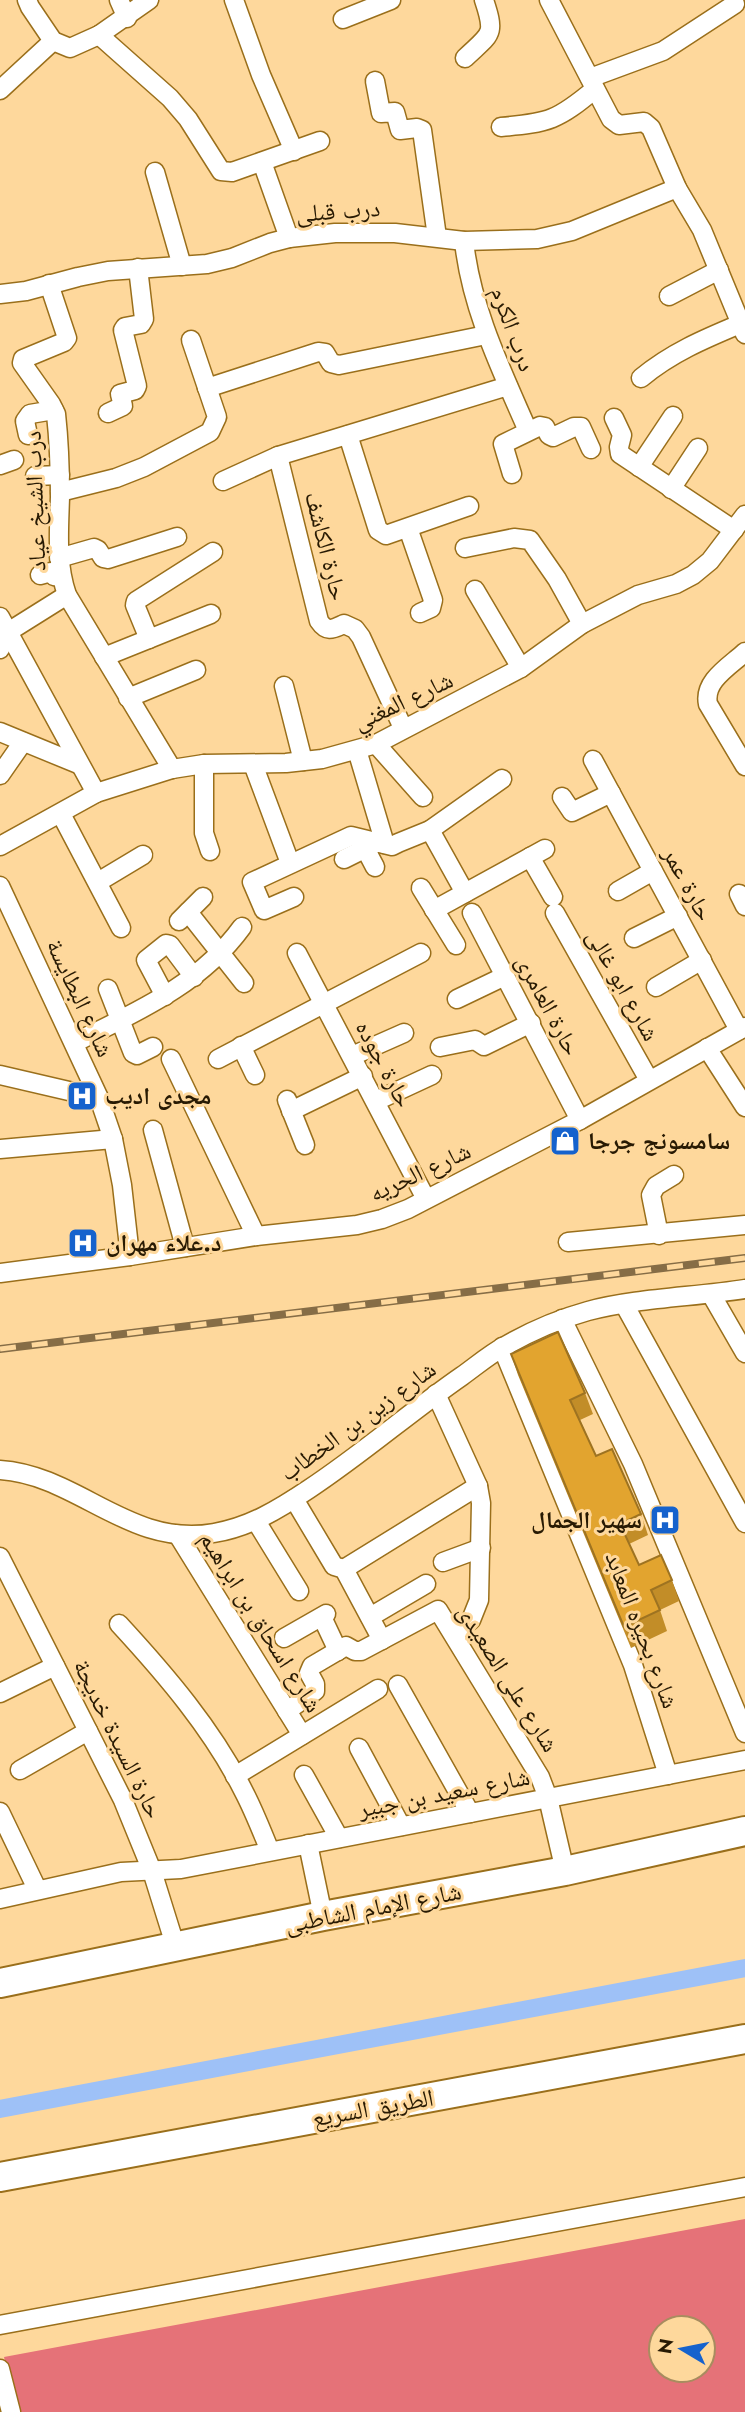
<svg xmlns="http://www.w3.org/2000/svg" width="745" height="2412" viewBox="0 0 745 2412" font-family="Jost,'Noto Naskh Arabic',sans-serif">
<rect width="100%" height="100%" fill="#fed89c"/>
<!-- forest -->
<path fill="#e57278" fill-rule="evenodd" d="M745 2219V2412H17L4 2357ZM661 2328H703V2370H661Z"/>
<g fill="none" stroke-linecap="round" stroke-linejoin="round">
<!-- canal -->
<polyline stroke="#9ec1f7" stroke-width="18" points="0,2109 745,1968"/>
<!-- street casing -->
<g stroke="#9a6f1b" stroke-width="21">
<g id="street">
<polyline points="27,0 30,7 53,41 70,48 99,35 149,0"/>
<polyline points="119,0 127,18"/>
<polyline points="234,0 261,75 294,151"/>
<polyline points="549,0 611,119 619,125 644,122 651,128 677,188 702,230 745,334"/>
<polyline points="343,19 391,0"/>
<polyline points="99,35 170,98 188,119 221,171 232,172 320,141"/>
<path d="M465 58C491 33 496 36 484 0"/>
<polyline points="590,78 663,51 735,4"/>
<polyline points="375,81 381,113 395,112 400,130 417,128 422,130 437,237"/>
<polyline points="0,90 53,41"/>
<path d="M501 127C549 123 558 120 595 89"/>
<polyline points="262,162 289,238"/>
<polyline points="155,172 182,266"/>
<path d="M464 241C471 308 501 369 528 431"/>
<path d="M49 284 67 338 64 342 23 359 22 363 51 404 56 414C59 441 60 469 60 497 59 531 56 563 67 595L172 769"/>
<polyline points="0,294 26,291 78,277 108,271 207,264 232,258 270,243 289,238 335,233 395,233 464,241 537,239 572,231 677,188"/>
<polyline points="669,296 719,270"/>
<path d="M641 378C671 353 704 339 740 324"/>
<polyline points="207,388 318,352 325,353 331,363 339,365 486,335"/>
<polyline points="108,413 123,406 120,394 135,390 137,386 123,330 125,327 141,324 144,319 138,268"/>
<polyline points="614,418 622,435 619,447 620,454 734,530"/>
<polyline points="28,435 25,421 30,414 54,410"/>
<polyline points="348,435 378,530 386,535 469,506"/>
<path d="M278 456 319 621C327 633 333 629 344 624L355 629 361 637 403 728"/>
<polyline points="0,465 14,460"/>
<polyline points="639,467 673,416"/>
<polyline points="512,474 503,444 540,426 545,427 549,435 553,437 574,427 581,427 591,449"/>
<polyline points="35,476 60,475"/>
<polyline points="223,481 278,456 508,386"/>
<polyline points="671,489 698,448"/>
<polyline points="60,492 116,478 144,467 210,432 217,417 191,340"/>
<polyline points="408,528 433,600 431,608 420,613"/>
<polyline points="465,548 514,538 530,540 557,579 582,624"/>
<polyline points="59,558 94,548 98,550 103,558 108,559 177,537"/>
<polyline points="40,575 51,572 54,576 61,577"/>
<polyline points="475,590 521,668"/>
<polyline points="0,617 96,793"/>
<polyline points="149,639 135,605 136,601 213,552"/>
<polyline points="0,649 8,632 67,595"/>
<path d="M745 652C730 666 703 681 708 704L745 766"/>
<polyline points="104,657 211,614"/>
<polyline points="284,686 303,761"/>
<polyline points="128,698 196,670"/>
<polyline points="0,732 78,764"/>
<polyline points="376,744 423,797"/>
<polyline points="357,750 385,844"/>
<polyline points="593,760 739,1030"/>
<polyline points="204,764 204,833 210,851"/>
<polyline points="253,764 290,863"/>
<polyline points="0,775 23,742"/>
<polyline points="562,797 572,812 611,793"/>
<polyline points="61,814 121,928"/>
<polyline points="430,830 465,893"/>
<polyline points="0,846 96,793 172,769 204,764 286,763 322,759 376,744 521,668 582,624 638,595 676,584 693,575 710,561 745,515"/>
<polyline points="365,848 375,867"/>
<polyline points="530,857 553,897"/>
<polyline points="344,859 378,842"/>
<polyline points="98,882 143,855"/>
<polyline points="0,886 99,1098 113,1139 122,1185 130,1256"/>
<polyline points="421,888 456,945"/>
<polyline points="618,891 653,871"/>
<polyline points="739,894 745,906"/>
<polyline points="294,897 264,910 252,882 351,836 392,846 398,843 430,830 502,779"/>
<polyline points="434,910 545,849"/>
<polyline points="188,912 244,983"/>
<polyline points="472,913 580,1120"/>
<polyline points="555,913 649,1080"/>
<polyline points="179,921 203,897"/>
<polyline points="634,938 678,916"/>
<polyline points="297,953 426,1199"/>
<polyline points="656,987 702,960"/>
<polyline points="108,989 133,1053 137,1055 153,1047"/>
<polyline points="165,996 146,960 166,944 170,945 194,977"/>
<polyline points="457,999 505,976"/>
<path d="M74 1043C136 1012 200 985 242 927"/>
<polyline points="241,1046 255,1075"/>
<polyline points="440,1047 475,1040 484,1046 531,1023"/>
<polyline points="707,1048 745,1107"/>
<polyline points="352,1056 404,1033"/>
<polyline points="171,1059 256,1236"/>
<polyline points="218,1059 421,953"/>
<polyline points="0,1075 99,1098"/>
<polyline points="287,1100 305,1145"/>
<polyline points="376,1101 432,1075"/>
<polyline points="291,1111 363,1076"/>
<polyline points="153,1130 185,1247"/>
<polyline points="0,1149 113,1139"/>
<polyline points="659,1235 651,1195 656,1186 674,1175"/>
<polyline points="568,1242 745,1225"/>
<polyline points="0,1273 130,1256 256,1236 357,1225 382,1219 408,1209 580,1120 745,1027"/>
<polyline points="711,1294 745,1353"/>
<polyline points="624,1304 745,1523"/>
<polyline points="562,1319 633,1464 745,1733"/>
<polyline points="502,1347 633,1665 668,1775"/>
<polyline points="436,1394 478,1486 481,1503 479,1600 471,1620 454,1634"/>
<path d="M0 1470C78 1475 129 1548 214 1533 250 1527 279 1509 309 1489 362 1454 410 1412 462 1376 476 1366 490 1354 505 1346 531 1331 559 1319 588 1311 636 1298 695 1297 745 1289"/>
<polyline points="294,1499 334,1566 344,1569 382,1640"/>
<polyline points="256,1521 299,1591"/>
<polyline points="178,1535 302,1735"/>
<polyline points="0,1557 123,1800 152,1871 176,1948"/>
<polyline points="443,1562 481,1548"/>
<polyline points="344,1569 478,1486"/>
<polyline points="322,1617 338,1651"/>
<polyline points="370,1617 426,1584"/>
<path d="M119 1624C166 1675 213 1730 244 1792 254 1811 262 1832 270 1851"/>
<polyline points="284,1638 326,1614"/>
<polyline points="398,1685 470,1813"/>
<polyline points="0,1693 55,1666"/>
<polyline points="287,1711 315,1691 315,1684 309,1673 312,1666 346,1646 355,1651 361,1651 438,1610 540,1777 548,1798 565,1871"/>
<polyline points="359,1748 401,1826"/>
<polyline points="20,1770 88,1731"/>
<polyline points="304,1775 339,1838"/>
<polyline points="235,1776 378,1689"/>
<polyline points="0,1812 37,1889"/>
<polyline points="308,1844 323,1916"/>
<polyline points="0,1899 121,1872 181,1869 745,1760"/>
<polyline points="0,2325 745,2187"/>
<polyline points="0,2369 11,2412"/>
</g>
</g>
<!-- primary casing -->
<g stroke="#9a6f1b" stroke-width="32">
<g id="primary">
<polyline points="0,1983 323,1916 565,1871 745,1831"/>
<polyline points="0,2177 745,2039"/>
</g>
</g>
<!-- street -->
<use href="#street" stroke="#fff" stroke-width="18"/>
<!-- primary -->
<use href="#primary" stroke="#fff" stroke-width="28"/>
<!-- rail casing -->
<g stroke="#866d46" stroke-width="8">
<polyline id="rail" points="0,1349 745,1258"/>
</g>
<!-- rail -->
<use href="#rail" stroke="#fed89c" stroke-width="5" stroke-dasharray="16" stroke-linecap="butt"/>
</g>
<!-- wall -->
<polygon fill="#c28d28" points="511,1354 585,1393 593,1414 580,1420 596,1456 641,1514 648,1535 629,1544 639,1565 672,1580 679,1601 660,1610 667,1631 631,1648 518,1375"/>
<!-- building -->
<polygon fill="#e2a42f" stroke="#9e7321" stroke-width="2" points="558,1332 585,1393 570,1400 596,1456 612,1449 641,1514 620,1524 639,1565 661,1555 672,1580 651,1590 660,1610 624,1627 511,1354"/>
<!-- icons -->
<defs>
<g id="hospital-square" transform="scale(1.575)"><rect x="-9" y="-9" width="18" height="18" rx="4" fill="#1562cd" stroke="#fed89c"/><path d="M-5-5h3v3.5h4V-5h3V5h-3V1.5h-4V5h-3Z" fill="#fff"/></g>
<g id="shop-square" transform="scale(1.575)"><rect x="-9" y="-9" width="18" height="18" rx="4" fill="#1562cd" stroke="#fed89c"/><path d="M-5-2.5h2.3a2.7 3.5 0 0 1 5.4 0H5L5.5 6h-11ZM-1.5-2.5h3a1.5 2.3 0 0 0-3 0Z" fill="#fff"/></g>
</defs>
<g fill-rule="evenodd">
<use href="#hospital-square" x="82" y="1096"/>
<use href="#shop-square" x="565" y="1141"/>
<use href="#hospital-square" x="83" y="1243"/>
<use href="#hospital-square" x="665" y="1520"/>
</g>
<g text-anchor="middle" stroke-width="6" stroke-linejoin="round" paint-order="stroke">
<!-- street labels -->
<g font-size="24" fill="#281a03" stroke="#fed89c">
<text transform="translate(338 211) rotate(-4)" y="8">درب قبلى</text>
<text transform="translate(513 329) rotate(70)" y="8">درب الكرم</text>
<text transform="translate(35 501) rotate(-92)" y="8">درب الشيخ عياد</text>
<text transform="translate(326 546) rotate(76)" y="8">حارة الكاشف</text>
<text transform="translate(403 701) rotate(-25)" y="8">شارع المغني</text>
<text transform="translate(688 884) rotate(62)" y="8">حارة عمر</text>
<text transform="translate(623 985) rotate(61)" y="8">شارع ابو غالى</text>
<text transform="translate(80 998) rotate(65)" y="8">شارع البطايسة</text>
<text transform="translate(548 1005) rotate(62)" y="8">حارة العامرى</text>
<text transform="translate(384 1064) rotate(62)" y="8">حارة جوده</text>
<text transform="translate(420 1172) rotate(-25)" y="8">شارع الحريه</text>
<text transform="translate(358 1421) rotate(-36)" y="8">شارع زين بن الخطاب</text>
<text transform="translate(261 1622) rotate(58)" y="8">شارع اسحاق بن ابراهيم</text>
<text transform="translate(642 1630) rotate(69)" y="8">شارع بحيره المعابد</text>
<text transform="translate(508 1678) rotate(58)" y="8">شارع على الصعيدى</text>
<text transform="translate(118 1739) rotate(64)" y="8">حارة السيدة خديجة</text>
<text transform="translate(444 1793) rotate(-11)" y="8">شارع سعيد بن جبير</text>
<text transform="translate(373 1908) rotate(-11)" y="8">شارع الإمام الشاطبى</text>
<text transform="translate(373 2108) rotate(-10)" y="8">الطريق السريع</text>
</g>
<!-- poi labels -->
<g font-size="24" font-weight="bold" fill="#281a03" stroke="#fed89c" text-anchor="start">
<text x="105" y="1104">مجدى اديب</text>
<text x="588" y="1149">سامسونج جرجا</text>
<text x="106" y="1251">د.علاء مهران</text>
<text x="642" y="1528" text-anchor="end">سهير الجمال</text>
</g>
</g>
<!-- north arrow -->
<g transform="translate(682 2349) rotate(280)"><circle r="33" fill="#fed89c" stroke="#a88c5f" stroke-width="2"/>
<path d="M0-5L12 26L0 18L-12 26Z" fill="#1562cd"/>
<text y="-10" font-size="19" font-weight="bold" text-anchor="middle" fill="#281a03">N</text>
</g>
</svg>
